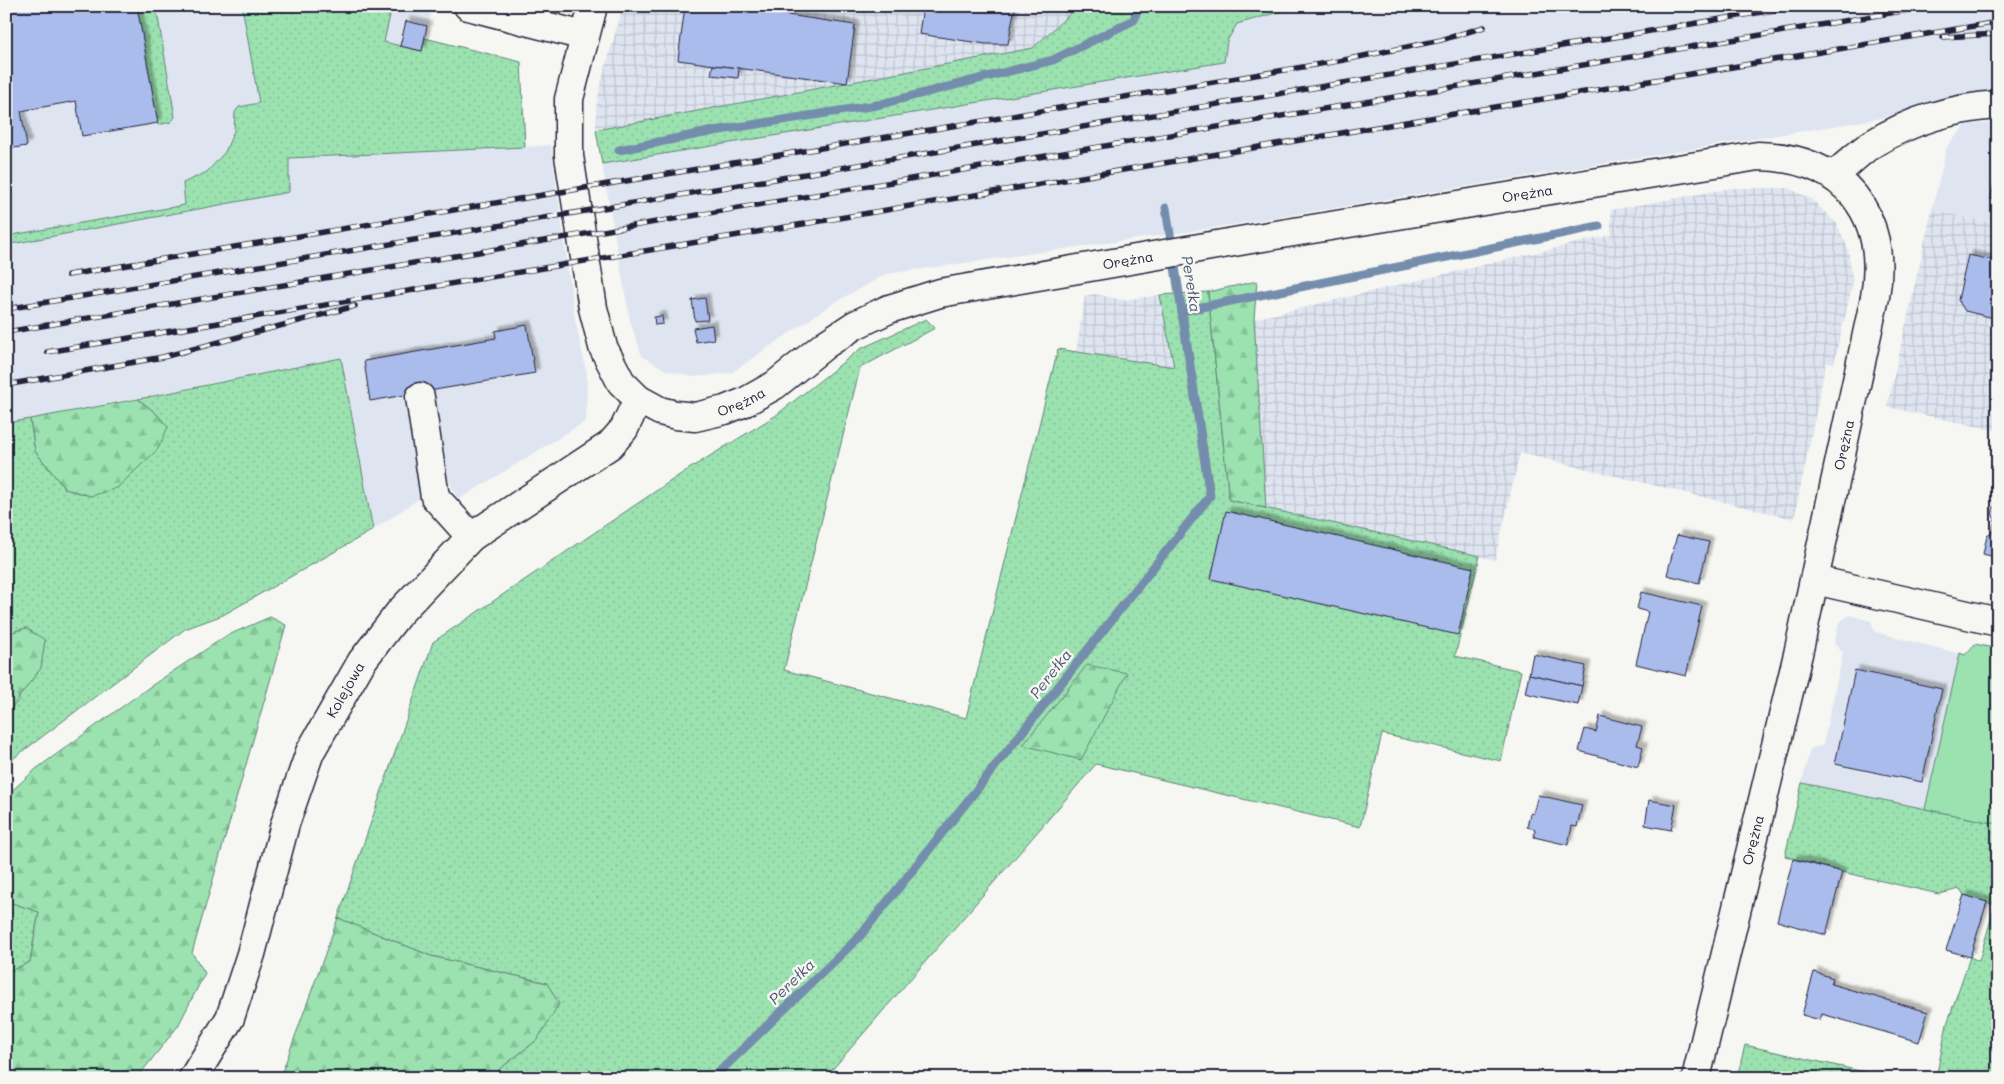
<svg xmlns="http://www.w3.org/2000/svg" width="2004" height="1084" viewBox="0 0 2004 1084" font-family="Mali,sans-serif">
<defs>
<pattern id="industrial-grid" width="8" height="8" patternUnits="userSpaceOnUse" patternTransform="scale(1.25)"><rect width="8" height="8" fill="#dfe5f0"/><path d="M0 4h8M4 0v8" fill="none" stroke="#bfc4cf"/></pattern>
<pattern id="grass-dots" width="8" height="8" patternUnits="userSpaceOnUse" patternTransform="scale(1.25)"><rect width="8" height="8" fill="#9be2b0"/><path d="M2 2h.1M6 6h.1" fill="none" stroke="#85c298" stroke-width="1.8" stroke-linecap="round"/></pattern>
<pattern id="forest-firs" width="22" height="20" patternUnits="userSpaceOnUse" patternTransform="scale(1.25)"><rect width="22" height="20" fill="#9be2b0"/><path d="M5 1l3.5 6h-7zM16 11l3.5 6h-7z" fill="#85c298"/></pattern>
<filter id="shadow"><feDropShadow dx="4.5" dy="-4.5" stdDeviation="1" flood-color="#0004"/></filter>
</defs>
<rect width="100%" height="100%" fill="#f6f6f2"/>
<filter id="ink" filterUnits="userSpaceOnUse"><feTurbulence type="fractalNoise" baseFrequency=".02" numOctaves="2"/><feDisplacementMap in="SourceGraphic" scale="10" xChannelSelector="R" yChannelSelector="G"/><feConvolveMatrix kernelMatrix="1 2 1 2 8 2 1 2 1" color-interpolation-filters="sRGB"/></filter>
<g filter="url(#ink)">
<!-- built -->
<g fill="#dfe5f0">
<polygon points="6,6 433,6 425,38 521,62 525,147 551,145 575,320 587,374 586,421 458,500 448,479 373,530 340,358 6,424"/>
<polygon points="1300,6 1998,6 1998,94 1963,96 1882,118 1200,230 886,274 832,304 731,373 694,377 666,370 642,356 630,321 602,164 1224,62 1227,41 1237,24"/>
<polygon points="1998,123 1998,224 1932,210 1947,146 1967,124"/>
<polygon points="1849,615 1871,621 1875,632 1965,655 1975,644 1998,649 1998,824 1802,783 1810,749 1823,745 1843,653 1834,643 1839,623"/>
</g>
<!-- industrial -->
<g fill="url(#industrial-grid)">
<polygon points="623,6 1078,6 1033,48 596,130 596,107 600,86"/>
<polygon points="1732,188 1788,188 1811,199 1837,224 1848,249 1853,282 1834,363 1826,363 1794,519 1520,453 1495,560 1266,508 1254,319 1611,235 1611,210"/>
<polygon points="1932,210 1998,224 1998,431 1887,407"/>
<polygon points="1095,294 1123,300 1160,295 1174,367 1076,352 1085,296"/>
</g>
<!-- grass -->
<g fill="url(#grass-dots)" stroke="#5e8276">
<polygon points="137,6 156,6 175,117 171,122 158,125"/>
<polygon points="242,6 357,6 390,15 384,42 422,51 425,38 521,62 525,147 289,158 289,192 6,245 6,236 185,205 183,183 207,172 225,152 234,131 235,112 239,107 259,103"/>
<polygon points="1078,6 1300,6 1237,24 1227,41 1224,62 602,164 596,130 1033,48"/>
<polygon points="1208,292 1229,500 1480,556 1455,656 1521,671 1501,761 1382,734 1360,827 1096,764 825,1078 488,1078 537,1040 547,983 431,956 338,918 433,642 684,472 775,416 860,349 926,319 935,328 860,368 784,670 966,718 1058,349 1174,367 1160,295"/>
<polygon points="341,358 373,530 223,615 185,629 6,764 6,714 19,700 26,628 6,634 6,454 12,422 30,419 35,451 65,489 91,496 157,414 138,399"/>
<polygon points="1802,783 1998,824 1998,1078 1936,1078 1947,1024 1970,957 1979,961 1995,905 1964,895 1960,889 1939,894 1842,872 1785,856"/>
<polygon points="6,901 39,912 30,962 6,973"/>
<polygon points="1745,1045 1891,1078 1737,1078"/>
</g>
<!-- forest -->
<g fill="url(#forest-firs)" stroke="#5e8276">
<polygon points="1257,281 1254,319 1266,508 1229,500 1208,292"/>
<polygon points="138,399 157,414 168,427 158,449 117,488 91,496 65,489 35,451 30,419"/>
<polygon points="270,617 286,625 192,953 205,973 178,1026 137,1078 6,1078 6,973 30,962 39,912 6,901 6,796 36,769 148,688 226,636"/>
<polygon points="26,628 45,640 41,668 6,714 6,634"/>
<polygon points="1087,665 1127,673 1081,760 1023,745"/>
<polygon points="338,918 431,956 547,983 559,1004 537,1040 488,1078 280,1078"/>
</g>
<!-- park -->
<polygon fill="#9be2b0" stroke="#5e8276" points="1975,644 1998,649 1998,824 1925,809 1960,653 1965,655"/>
<g fill="none" stroke-linecap="round" stroke-linejoin="round">
<!-- stream -->
<g stroke="#758dac" stroke-width="9">
<polyline points="619,150 714,131 877,105 1053,60 1134,20 1138,6"/>
<polyline points="1182,311 1599,226"/>
<polyline points="713,1078 861,935 1210,496 1166,208"/>
</g>
</g>
<!-- building -->
<g fill="#aabceb" stroke="#22223b" filter="url(#shadow)">
<polygon points="6,6 137,6 158,123 82,136 76,101 21,111 27,146 6,149"/>
<polygon points="685,6 727,6 855,25 847,83 678,60"/>
<polygon points="923,6 1015,6 1008,44 986,44 919,34"/>
<polygon points="406,21 427,26 422,51 400,46"/>
<polygon points="713,65 739,68 738,78 711,75"/>
<polygon points="1998,163 1998,200 1991,199"/>
<polygon points="1968,255 1998,261 1998,319 1965,311 1958,300"/>
<polygon points="705,298 708,320 695,321 692,300"/>
<polygon points="662,316 663,324 655,325 654,317"/>
<polygon points="527,325 535,373 370,401 364,361 496,338 495,331"/>
<polygon points="712,325 714,339 696,342 693,328"/>
<polygon points="1997,495 1998,495 1998,558 1983,554 1987,536 1992,533 1995,519 1992,514"/>
<polygon points="1226,511 1473,568 1458,635 1211,579"/>
<polygon points="1677,535 1709,542 1699,583 1667,575"/>
<polygon points="1641,592 1702,606 1686,676 1636,664 1648,612 1637,609"/>
<polygon points="1533,654 1586,666 1582,686 1529,674"/>
<polygon points="1855,670 1942,689 1922,782 1835,764"/>
<polygon points="1529,674 1582,686 1578,705 1525,693"/>
<polygon points="1600,716 1642,727 1637,745 1643,747 1638,767 1579,751 1585,729 1596,732"/>
<polygon points="1538,795 1582,805 1577,827 1572,826 1568,845 1534,837 1535,829 1527,827 1530,813 1533,814"/>
<polygon points="1649,800 1676,805 1671,830 1645,825"/>
<polygon points="1793,859 1842,872 1826,935 1777,921"/>
<polygon points="1964,895 1987,902 1970,957 1946,950"/>
<polygon points="1814,972 1833,978 1831,984 1928,1012 1919,1042 1822,1014 1820,1020 1802,1015"/>
</g>
<g fill="none" stroke-linecap="round" stroke-linejoin="round">
<!-- minor casing -->
<g stroke="#22223b" stroke-width="31">
<g id="minor">
<polyline points="468,6 584,36"/>
<path id="s1" d="M593 6 569 99V156L593 308 603 347 621 382 638 399 660 411 676 415 695 417 725 410 745 402 775 385 826 344 855 325 889 309 940 293 1257 238 1758 156C1844 157 1889 214 1875 297L1798 654 1696 1078"/>
<path d="M1833 176C1846 166 1858 153 1872 144 1911 120 1953 108 1998 105"/>
<polyline points="420,397 435,497 471,537"/>
<polyline points="1815,580 1998,622"/>
<path id="s2" d="M193 1078 230 1018 251 954 285 824 310 752 362 661 399 613 471 537 610 445 624 429 638 399"/>
</g>
</g>
<!-- minor -->
<use href="#minor" stroke="#f6f6f2" stroke-width="28"/>
<!-- rail casing -->
<g stroke="#22223b" stroke-width="5.5">
<g id="rail">
<polyline points="1943,37 1998,34"/>
<polyline points="68,275 1344,60 1441,40 1484,27"/>
<polyline points="6,309 1798,6"/>
<polyline points="6,332 1932,6"/>
<polyline points="47,352 1998,22"/>
<polyline points="6,385 163,357 355,306"/>
</g>
</g>
<!-- rail -->
<use href="#rail" stroke="#f6f6f2" stroke-width="4" stroke-dasharray="11" stroke-linecap="butt"/>
</g>
</g>
<g text-anchor="middle" stroke-width="5" stroke-linejoin="round" paint-order="stroke">
<!-- street labels -->
<g font-size="14" fill="#22223b" stroke="#f6f6f2">
<text dy="5" stroke="none"><textPath href="#s1" startOffset="1345">Orężna</textPath></text>
<text dy="5" stroke="none"><textPath href="#s1" startOffset="940">Orężna</textPath></text>
<text dy="5" stroke="none"><textPath href="#s1" startOffset="520">Orężna</textPath></text>
<text transform="translate(1844 445) rotate(-78)" y="5">Orężna</text>
<text dy="5" stroke="none"><textPath href="#s2" startOffset="420">Kolejowa</textPath></text>
<text transform="translate(1753 840) rotate(-76)" y="5">Orężna</text>
</g>
<!-- water labels -->
<g font-size="15" font-style="italic" fill="#4c5873" stroke="#f6f6f2">
<text transform="translate(1191 284) rotate(81)" y="5">Perełka</text>
<text transform="translate(1051 674) rotate(-52)" y="5">Perełka</text>
<text transform="translate(792 982) rotate(-44)" y="5">Perełka</text>
</g>
</g>
<!-- margin -->
<rect width="2004" height="1084" fill="none" stroke="#f6f6f2" stroke-width="25"/>
<rect x="12" y="12" width="1979" height="1059" fill="none" stroke="#22223b" stroke-width="2" filter="url(#ink)"/>
</svg>
